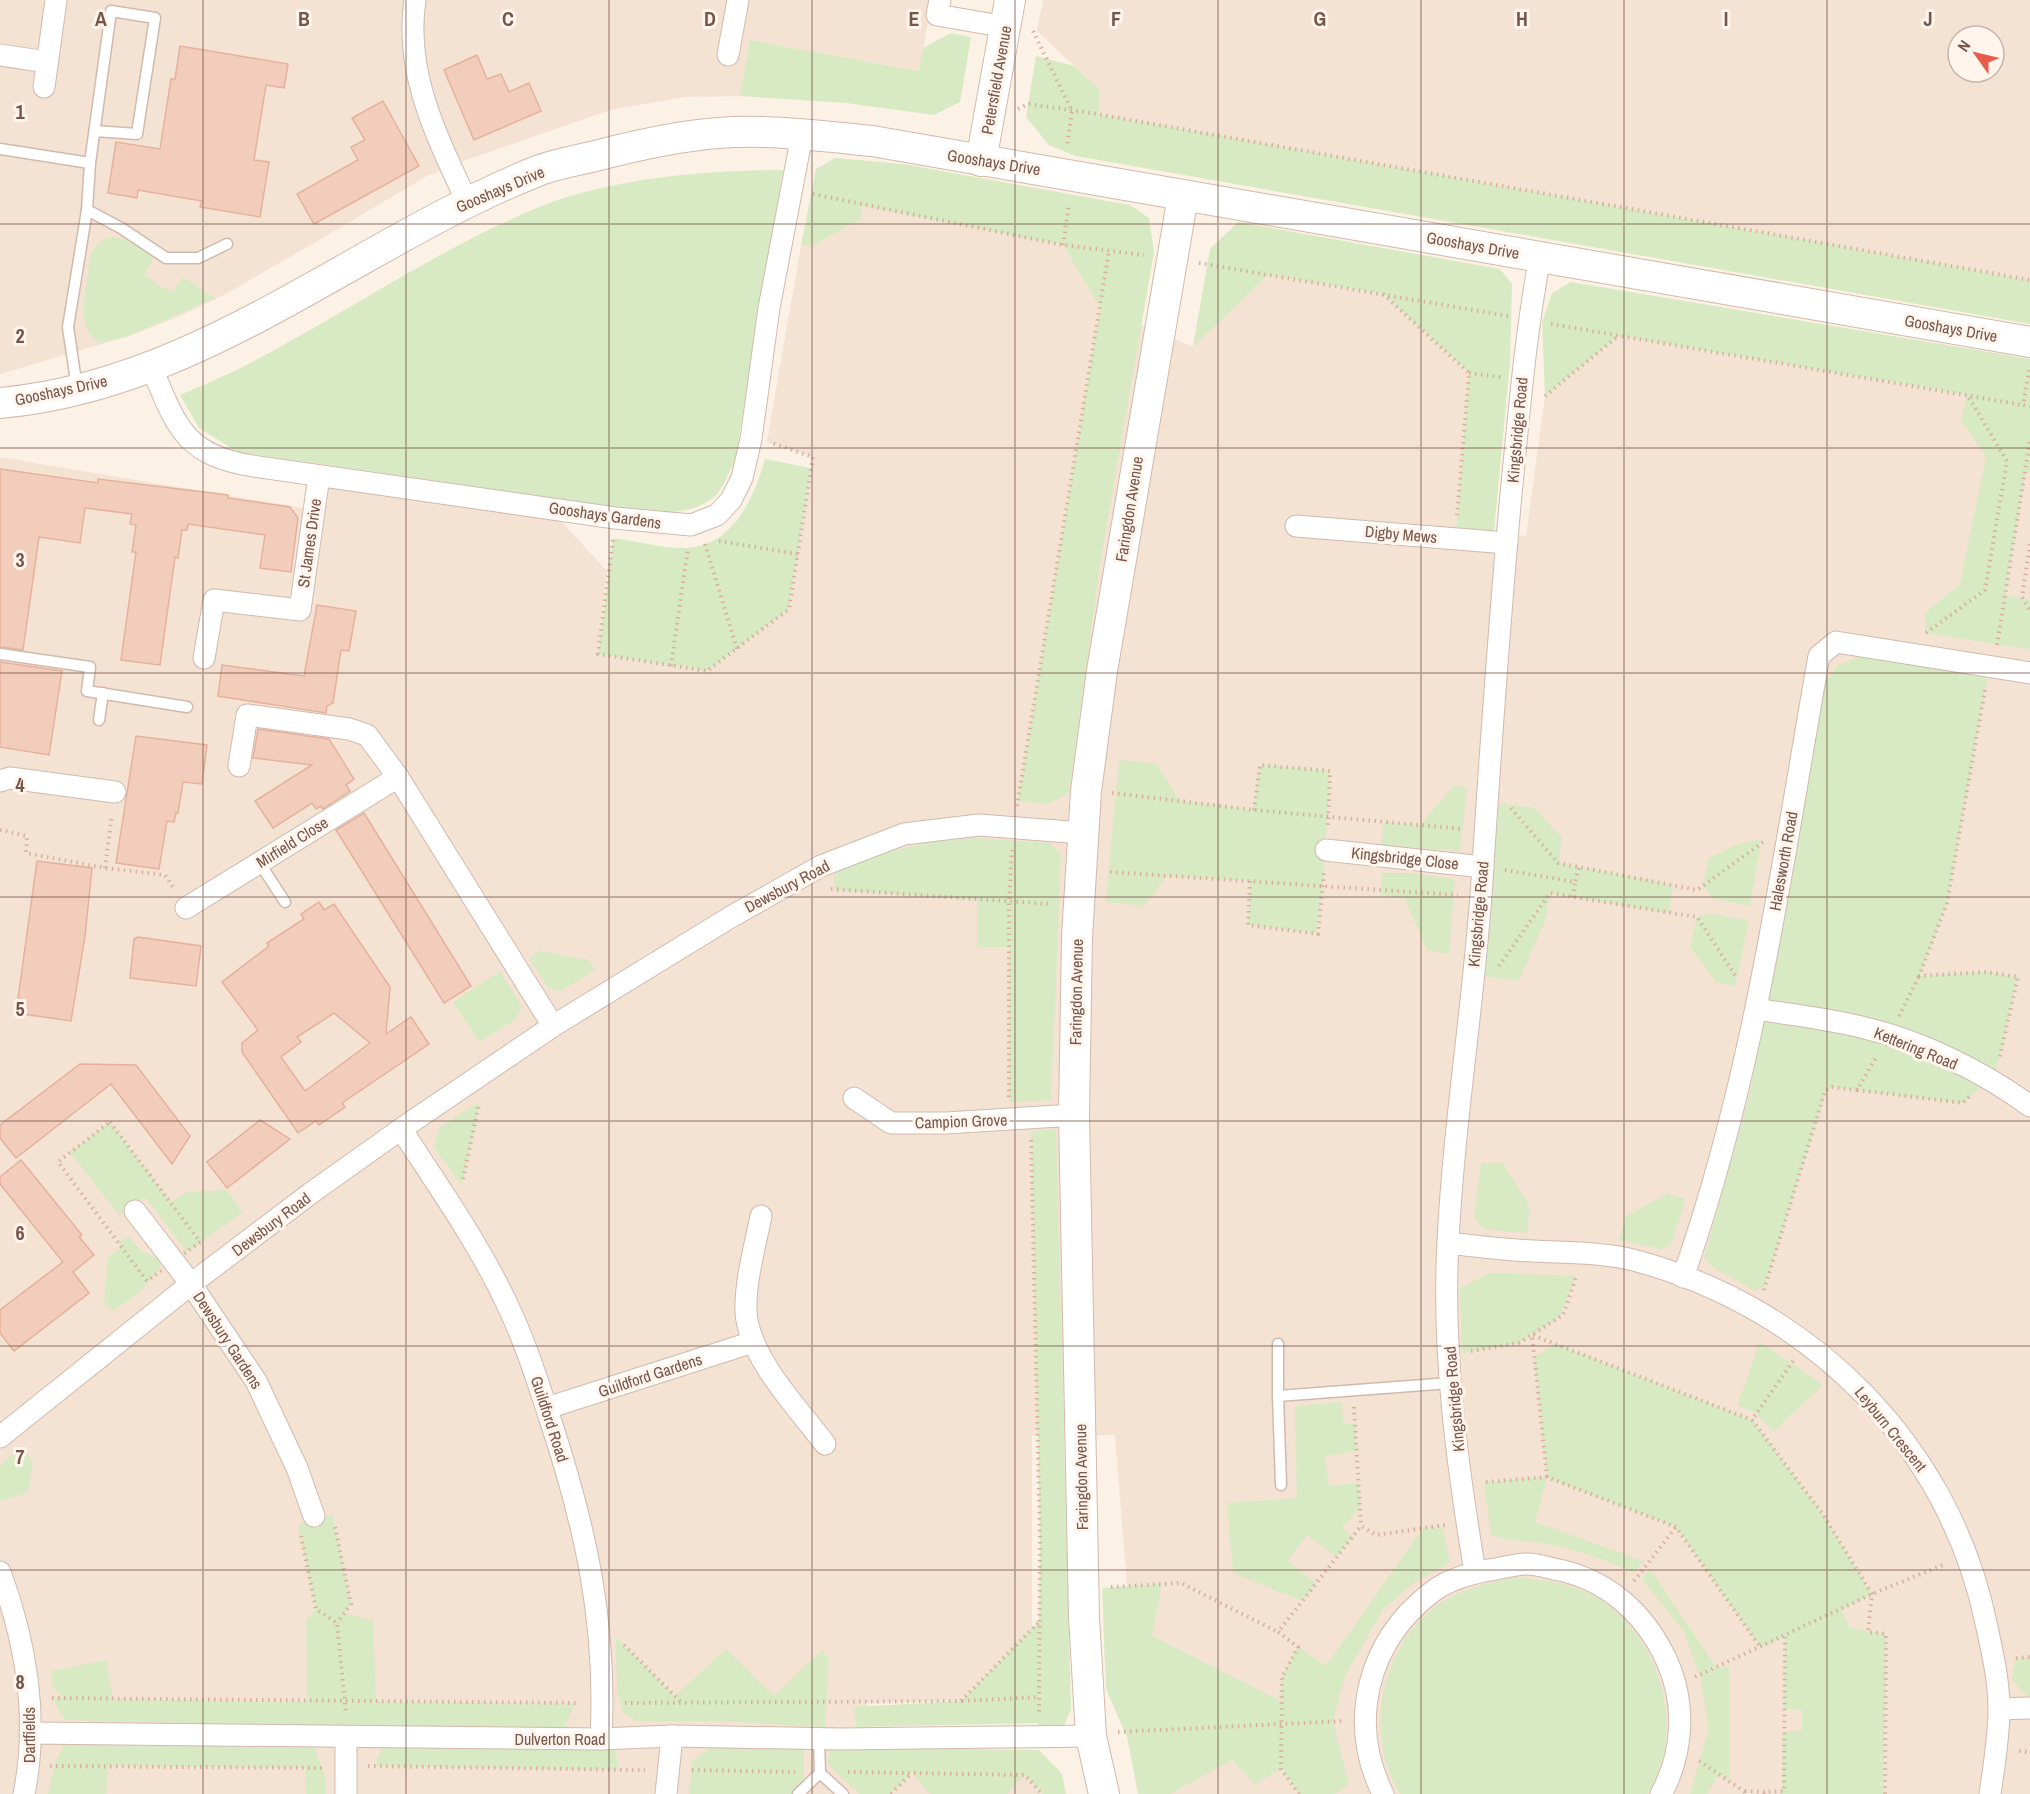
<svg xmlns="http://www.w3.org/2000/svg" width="2030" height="1794" viewBox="0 0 2030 1794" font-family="'Archivo Narrow',sans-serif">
<rect width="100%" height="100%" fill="#fcf1e5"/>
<!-- residential -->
<g fill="#f4e2d3" fill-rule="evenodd">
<polygon points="0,0 931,0 920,71 750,40 740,96 685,97 610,110 472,158 427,176 309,246 222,296 173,319 129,336 0,374"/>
<path d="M1043 0H2030V280L1097 114 1100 90 1037 31ZM1958 36H1994V72H1958Z"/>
<polygon points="862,205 1063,245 1100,308 1193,347 1268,275 1383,294 1469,373 1456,529 1526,536 1545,396 1619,336 2030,406 2030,1794 1158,1794 1130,1624 1115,1435 1032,1436 1032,1629 961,1701 867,1703 868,1772 950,1777 1025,1775 1042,1794 0,1794 0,457 314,510 319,476 549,508 607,571 598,654 707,671 789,609 813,457 767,442 801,245 811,246"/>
</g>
<!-- green -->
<g fill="#d7eac3">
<polygon points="951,33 971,37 960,102 934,115 846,103 740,96 750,40 919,71 923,48"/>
<polygon points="1036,56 1074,66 1100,90 1098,114 2030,280 2030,324 1076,156 1049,145 1026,117"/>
<polygon points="835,158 903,164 1130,205 1149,218 1154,252 1101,558 1069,793 1048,804 1018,801 1100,308 1063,245 862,206 861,219 811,246 801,245 816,169"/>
<path d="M783 170 735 461C729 471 723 490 714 497 689 518 654 512 624 508L238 452 199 428 180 395C203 385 228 375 250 363 342 315 429 255 525 213 605 178 696 171 783 170Z"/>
<polygon points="1238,222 1500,269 1512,284 1510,362 1494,531 1456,529 1469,373 1383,294 1268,275 1193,347 1210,249"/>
<path d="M109 237 124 239 154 256 144 276 172 293 183 277 215 298 129 336 101 343C76 330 84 298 88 275 89 268 89 259 92 252 96 245 102 241 109 237Z"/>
<polygon points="1571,282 2030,359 2030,472 2025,475 2005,595 2030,600 2030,649 1925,633 1925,613 1960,584 1986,457 1961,421 1967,395 1619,336 1545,396 1542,322 1552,293"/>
<path d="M765 459 811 468 789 609 707 671 598 654 613 538C637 541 664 549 687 548 733 546 755 496 765 459Z"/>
<polygon points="1859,656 1988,674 1947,903 1920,976 1986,972 2018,977 1998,1063 1989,1080 1963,1103 1832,1087 1826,1091 1765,1286 1755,1291 1713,1267 1704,1258 1751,1087 1820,690 1837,666"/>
<polygon points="1119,760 1157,764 1179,800 1253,810 1260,765 1330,771 1323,885 1316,933 1248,925 1250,881 1166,876 1145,906 1106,902"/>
<polygon points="1454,786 1467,787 1460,851 1381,845 1384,822 1420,825"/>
<polygon points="1499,803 1535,808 1562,838 1559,863 1674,885 1668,913 1550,893 1545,921 1519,981 1484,976"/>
<path d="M976 838 1050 843 1061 855 1051 1100 1009 1102V947H977V900L835 890 834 873C886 851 919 841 976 838Z"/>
<polygon points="1758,840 1761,842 1750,906 1714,899 1703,886 1708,859 1735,845"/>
<polygon points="1382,873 1410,873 1455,879 1449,954 1427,950 1405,899 1380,895"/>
<polygon points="1710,913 1749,921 1735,986 1716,982 1690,947 1697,917"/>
<polygon points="538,951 589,960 595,970 561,991 549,989 529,958"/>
<polygon points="500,971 522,1007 516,1019 479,1042 453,1002"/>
<polygon points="480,1102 462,1185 434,1148 440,1127"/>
<polygon points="110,1122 171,1202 188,1192 226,1190 243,1212 187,1252 145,1197 119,1215 70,1152"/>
<polygon points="1056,1129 1071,1710 1063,1727 1038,1737 1038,1723 856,1727 854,1707 961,1701 1039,1621 1040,1540 1031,1131"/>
<polygon points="1481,1163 1503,1163 1530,1207 1527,1233 1483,1229 1474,1216"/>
<polygon points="1667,1194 1686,1198 1671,1244 1661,1249 1619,1240 1626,1216"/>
<polygon points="129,1237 140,1250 164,1261 142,1290 114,1311 104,1304 108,1257 122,1247 118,1242"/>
<polygon points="1490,1273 1576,1276 1560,1317 1519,1343 1462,1353 1460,1288"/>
<polygon points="1760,1342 1823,1385 1773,1432 1757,1414 1737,1405"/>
<path d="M1556 1344 1752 1420 1822 1513 1872 1594 1841 1610 1850 1628 1886 1634 1883 1794H1782L1783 1731H1802V1709H1784L1785 1637 1761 1648 1676 1527 1547 1478 1535 1522 1643 1561 1634 1573C1604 1559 1574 1548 1541 1543 1523 1539 1507 1543 1491 1534L1484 1482 1547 1477 1534 1357Z"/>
<polygon points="1342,1402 1343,1424 1355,1424 1357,1451 1325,1456 1329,1486 1358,1483 1360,1507 1342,1528 1353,1537 1336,1557 1307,1535 1288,1561 1316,1583 1302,1601 1233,1573 1227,1503 1297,1498 1295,1406"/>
<polygon points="21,1447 33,1463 28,1492 0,1501 0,1465"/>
<polygon points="314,1516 333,1516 351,1604 345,1613 373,1621 376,1702 575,1703 563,1731 64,1720 53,1698 64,1697 53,1688 51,1671 106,1660 113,1699 307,1702 306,1620 316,1609 298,1526"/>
<polygon points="1442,1526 1450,1562 1415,1582 1383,1609 1345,1676 1333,1722 1349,1785 1335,1794 1299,1794 1281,1769 1255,1784 1232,1760 1170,1794 1138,1794 1127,1737 1106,1689 1102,1588 1162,1584 1152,1636 1281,1701 1282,1677 1298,1647 1326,1666 1423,1528"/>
<polygon points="1650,1569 1717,1668 1729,1667 1729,1781 1719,1774 1707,1794 1690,1794 1709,1728 1700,1675 1683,1630 1642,1579"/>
<path d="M1515 1577C1544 1580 1573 1583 1599 1599 1661 1638 1688 1731 1647 1794H1400C1364 1734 1379 1652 1434 1608 1458 1589 1486 1584 1515 1577Z"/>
<polygon points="616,1637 675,1696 726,1649 774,1696 822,1650 829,1659 825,1727 718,1721 637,1721 624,1714 617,1692"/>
<polygon points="2030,1657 2030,1696 2026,1696 2012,1679 2016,1658"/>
<polygon points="64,1745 314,1747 326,1778 326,1794 306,1794 305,1768 108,1766 106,1794 48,1794 54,1766"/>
<polygon points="713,1745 804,1746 804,1783 792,1794 689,1794 692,1761"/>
<polygon points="829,1747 1039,1750 1062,1774 1066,1794 1042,1794 1025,1775 1007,1794 930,1794 912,1773 891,1794 859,1794 828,1765"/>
<polygon points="383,1748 615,1750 619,1770 374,1766"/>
</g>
<!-- building -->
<g fill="#f2cdbc" stroke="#e5b19d" stroke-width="1.5" fill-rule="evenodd">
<polygon points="180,46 288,64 284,88 266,85 254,160 269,162 260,217 200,207 202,201 138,190 137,198 108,193 116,142 160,149 171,79 175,79"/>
<polygon points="477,55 487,79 501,74 509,92 529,83 541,111 474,140 444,70"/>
<polygon points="383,101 419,166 314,224 297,194 358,160 351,147 365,140 352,118"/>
<polygon points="0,469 98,483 98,479 228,495 228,498 290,507 298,518 291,572 260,568 265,535 188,524 187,530 182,530 178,558 175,557 160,665 121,660 136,552 132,552 136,525 130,524 132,514 85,508 80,543 39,537 23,650 0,647"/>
<polygon points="317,605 356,611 349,651 341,650 333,703 327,706 326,713 218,696 222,665 304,676"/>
<polygon points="0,662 62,671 49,755 0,747"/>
<polygon points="258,729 329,739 354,779 346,785 350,791 323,809 321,806 316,809 312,803 273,828 255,801 312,765 253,758"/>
<polygon points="136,736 207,745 202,784 183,782 178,813 176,813 174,822 167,821 159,869 116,863"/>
<polygon points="364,813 471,986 444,1003 336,830"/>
<polygon points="37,861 92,868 85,936 71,1021 16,1013"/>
<path d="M319 902 324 910 334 904 390 987 386 1034 411 1017 429 1044 342 1103 345 1107 319 1125 316 1121 298 1133 242 1052V1043L258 1030 222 982 269 946 267 943 304 919 301 914ZM334 1013 370 1043 305 1091 281 1057 301 1042 297 1037Z"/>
<polygon points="138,937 201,946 196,986 130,978 134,939"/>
<polygon points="80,1064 136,1065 190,1136 172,1164 111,1084 16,1158 0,1138 0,1125"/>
<polygon points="260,1120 290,1139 227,1188 207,1162"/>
<polygon points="21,1160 82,1235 79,1237 94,1255 73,1272 89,1293 14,1351 0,1333 0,1310 63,1262 0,1184 0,1177"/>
</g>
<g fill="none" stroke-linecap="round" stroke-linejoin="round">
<!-- lane casing -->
<g stroke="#d0baae" stroke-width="13">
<g id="lane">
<polyline points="0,149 90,163"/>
<polyline points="87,210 121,228 166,258 198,258 227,244"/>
<polyline points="77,388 68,327 87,210 90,163 111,11 155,18 137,134 95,131"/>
<polyline points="0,654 90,667 87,691 187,707"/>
<polyline points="99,720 103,693"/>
<polyline points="259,862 285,902"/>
<polyline points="1278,1344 1278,1396"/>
<polyline points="1281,1485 1278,1396 1450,1383"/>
<polyline points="819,1739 820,1773 843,1794"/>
<polyline points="798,1794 820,1773"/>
</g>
</g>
<!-- street casing -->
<g stroke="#d0baae" stroke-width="23">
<g id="street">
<path d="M415 0C404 74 437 136 467 202"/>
<polyline points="940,0 937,15 1006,27"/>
<polyline points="0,55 47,62"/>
<polyline points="728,55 738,0"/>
<polyline points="44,87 56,0"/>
<path d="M151 366C176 425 183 455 253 466L615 518 691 525 717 515 731 500 742 478 751 439 769 308 802 135"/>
<polyline points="1296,526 1507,543"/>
<polyline points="204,658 214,600 300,610 319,476"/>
<polyline points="239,766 247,715 349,729 367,735 398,777 553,1026"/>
<polyline points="0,781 10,778 115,792"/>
<polyline points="1326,850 1483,867"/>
<polyline points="186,908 398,777"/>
<path d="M1757 1009C1792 1015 1830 1019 1865 1028 1923 1042 1982 1071 2030 1106"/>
<polyline points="854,1098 891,1123 946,1123 1074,1115"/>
<path d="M401 1129C438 1186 478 1242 507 1304 525 1341 537 1380 550 1419 586 1528 607 1624 601 1739"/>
<polyline points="135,1211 191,1284 256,1381 297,1468 314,1516"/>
<path d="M761 1216C755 1246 745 1281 746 1312 749 1358 798 1408 825 1444"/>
<path d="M1448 1243C1476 1246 1505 1250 1533 1251 1567 1253 1605 1252 1637 1261 1812 1309 1949 1445 1986 1623 1992 1651 1999 1680 1999 1709 1999 1737 1994 1766 1990 1794"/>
<path d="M1683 1277C1754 1076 1782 864 1819 656L1836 642 2030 673"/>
<polyline points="547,1408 753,1342"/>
<polyline points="0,1437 191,1284 311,1193 401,1129 553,1026 729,918 821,866 904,834 979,825 1083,833"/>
<path d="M0 1572C26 1642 39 1720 24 1794"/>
<path d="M1475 1572C1457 1464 1442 1352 1448 1242 1454 1116 1476 991 1483 865 1491 741 1500 617 1511 494 1519 415 1525 336 1540 257"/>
<polyline points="1999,1709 2030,1708"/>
<polyline points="30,1733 601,1739 672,1736 840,1739 1091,1736"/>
<polyline points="346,1794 346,1737"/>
<polyline points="666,1794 672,1736"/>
<path d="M1383 1794C1347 1721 1368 1641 1432 1592 1449 1579 1475 1572 1496 1569 1506 1567 1517 1564 1527 1564 1536 1564 1546 1567 1554 1569 1605 1578 1644 1612 1666 1659 1686 1702 1684 1752 1661 1794"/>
</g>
</g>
<!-- secondary casing -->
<g stroke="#d3b9ab" stroke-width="32">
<g id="secondary">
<polyline points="981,161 1010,0"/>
<path d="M0 403C202 385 358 242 540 170 559 163 580 160 599 155 638 145 678 136 718 133 768 129 822 136 872 141L2030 342"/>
<polyline points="1104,1794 1091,1736 1084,1617 1074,1115 1077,937 1086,791 1102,671 1183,196"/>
</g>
</g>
<!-- path -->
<g stroke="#d7b09f" stroke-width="4" stroke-dasharray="1.5 4.5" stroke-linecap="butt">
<polyline points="1033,31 1072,111 1067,146"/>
<polyline points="1018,109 1029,104 1097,114 2030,280"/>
<polyline points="813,194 1063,245 1144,255"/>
<polyline points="1063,245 1069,204"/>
<polyline points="1199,263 1508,316"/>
<polyline points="1383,294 1469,373 1457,515"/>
<polyline points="1551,324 2023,405"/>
<polyline points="2029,370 2023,405 2030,406"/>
<polyline points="1469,373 1501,377"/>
<polyline points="1545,396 1618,336"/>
<polyline points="613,540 598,654 707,671 789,609 813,457 772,443"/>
<polyline points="719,541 798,554"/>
<polyline points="705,544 737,649"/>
<polyline points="2030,544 2022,597 2030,611"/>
<polyline points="1926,633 1985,590 2007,461 1968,396"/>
<polyline points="1997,645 2030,440"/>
<polyline points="671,666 688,548"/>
<polyline points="1985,690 1947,903 1919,976 1986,972 2018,977 1999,1060"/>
<polyline points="1112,793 1254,810 1463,829"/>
<polyline points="1017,806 1109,251"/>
<polyline points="1511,808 1558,863 1697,890 1763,842"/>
<polyline points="1254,810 1260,765 1330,771 1328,827"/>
<polyline points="0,830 27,836 26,853 105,868 165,875 174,889"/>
<polyline points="105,868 112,815"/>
<polyline points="1505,870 1575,882 1579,867"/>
<polyline points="1110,872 1458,895"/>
<polyline points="1250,881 1248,925 1318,934 1324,873"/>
<polyline points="831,889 1051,904"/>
<polyline points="1573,897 1575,882"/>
<polyline points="1499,966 1550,893 1697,917 1737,978"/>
<polyline points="1899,1016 1919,976"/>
<polyline points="1857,1090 1963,1103 1970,1096"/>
<polyline points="1009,1097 1009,903 1012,850"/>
<polygon points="110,1122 200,1242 147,1281 58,1162"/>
<polyline points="1031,1140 1040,1540 1039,1715"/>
<polyline points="463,1179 479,1104"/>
<polyline points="1764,1290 1825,1091 1832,1087 1857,1090 1877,1056"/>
<polyline points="1471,1351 1519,1343 1563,1315 1577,1275"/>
<polyline points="1793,1361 1752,1420 1822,1513 1872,1594 1868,1632 1886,1634 1885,1794"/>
<polyline points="1354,1407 1361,1526"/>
<polyline points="1547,1477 1532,1335 1752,1420"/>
<polyline points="1486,1482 1547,1477 1676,1527 1761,1648"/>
<polyline points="335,1527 351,1604 337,1623"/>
<polyline points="301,1536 316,1609 337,1623 346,1713"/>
<polyline points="1634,1581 1676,1527"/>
<polyline points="1111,1587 1181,1583 1278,1632"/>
<polyline points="624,1645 681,1702"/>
<polyline points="2016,1658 2030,1657"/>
<polyline points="1695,1677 1872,1594 1945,1564"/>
<polyline points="52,1698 578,1703"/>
<polyline points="962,1701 1039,1697"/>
<polyline points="625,1703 961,1701 1040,1621"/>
<polyline points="1118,1732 1344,1721"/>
<polyline points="2019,1751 2030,1752"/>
<polyline points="1699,1761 1748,1794"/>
<polyline points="50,1766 324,1768"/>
<polyline points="368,1766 645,1770"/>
<polyline points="692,1770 795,1772"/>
<polyline points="848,1772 1025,1775 1042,1794"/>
<polyline points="1745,1791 1765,1792"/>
<polyline points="891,1794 911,1774"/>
<polyline points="1299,1794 1281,1769 1282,1677 1298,1647 1278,1632 1361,1526 1376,1535 1445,1525"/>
<polyline points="1764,1794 1765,1792 1784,1791 1785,1637"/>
</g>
<!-- lane -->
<use href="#lane" stroke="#fff" stroke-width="10"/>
<!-- street -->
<use href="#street" stroke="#fff" stroke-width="21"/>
<!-- secondary -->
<use href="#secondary" stroke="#fff" stroke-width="30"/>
</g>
<!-- grid -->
<path fill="none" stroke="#76554a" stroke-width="1.5" stroke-opacity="0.55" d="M203 0V1794M406 0V1794M609 0V1794M812 0V1794M1015 0V1794M1218 0V1794M1421 0V1794M1624 0V1794M1827 0V1794M0 224H2030M0 448H2030M0 673H2030M0 897H2030M0 1121H2030M0 1346H2030M0 1570H2030"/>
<g text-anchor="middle" stroke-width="6" stroke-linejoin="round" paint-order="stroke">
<!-- street labels -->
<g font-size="16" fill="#76554a" stroke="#fff5ec">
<text transform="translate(996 80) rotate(-80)" y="6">Petersfield Avenue</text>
<text transform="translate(994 162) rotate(9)" y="6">Gooshays Drive</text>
<text transform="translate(500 189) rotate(-23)" y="6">Gooshays Drive</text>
<text transform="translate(1473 245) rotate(10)" y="6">Gooshays Drive</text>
<text transform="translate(1951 328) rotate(10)" y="6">Gooshays Drive</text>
<text transform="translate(61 390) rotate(-12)" y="6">Gooshays Drive</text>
<text transform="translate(1517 430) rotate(-85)" y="6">Kingsbridge Road</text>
<text transform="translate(1129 509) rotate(-81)" y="6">Faringdon Avenue</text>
<text transform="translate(605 515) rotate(8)" y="6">Gooshays Gardens</text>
<text transform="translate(1401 534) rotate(5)" y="6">Digby Mews</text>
<text transform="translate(309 543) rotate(-82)" y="6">St James Drive</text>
<text transform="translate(292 842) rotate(-32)" y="6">Mirfield Close</text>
<text transform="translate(1405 858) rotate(6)" y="6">Kingsbridge Close</text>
<text transform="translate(1783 861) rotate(-80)" y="6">Halesworth Road</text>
<text transform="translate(787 886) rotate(-28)" y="6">Dewsbury Road</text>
<text transform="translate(1478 914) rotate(-85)" y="6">Kingsbridge Road</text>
<text transform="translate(1076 992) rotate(-89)" y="6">Faringdon Avenue</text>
<text transform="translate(1916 1048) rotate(22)" y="6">Kettering Road</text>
<text transform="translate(961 1121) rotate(-2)" y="6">Campion Grove</text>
<text transform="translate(271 1224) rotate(-37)" y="6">Dewsbury Road</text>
<text transform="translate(228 1340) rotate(57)" y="6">Dewsbury Gardens</text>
<text transform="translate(650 1375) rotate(-18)" y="6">Guildford Gardens</text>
<text transform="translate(1454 1399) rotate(-95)" y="6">Kingsbridge Road</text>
<text transform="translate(550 1419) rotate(72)" y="6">Guildford Road</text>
<text transform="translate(1891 1429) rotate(51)" y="6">Leyburn Crescent</text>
<text transform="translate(1081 1477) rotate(-91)" y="6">Faringdon Avenue</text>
<text transform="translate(29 1735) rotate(-90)" y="6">Dartfields</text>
<text x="560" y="1745">Dulverton Road</text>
</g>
</g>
<g font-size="20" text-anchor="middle" font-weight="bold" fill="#76554a" stroke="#fff5ec" stroke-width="6" stroke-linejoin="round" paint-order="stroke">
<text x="101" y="26">A</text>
<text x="304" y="26">B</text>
<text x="508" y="26">C</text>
<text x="710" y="26">D</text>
<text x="914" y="26">E</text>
<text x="1116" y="26">F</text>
<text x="1320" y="26">G</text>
<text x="1522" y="26">H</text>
<text x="1726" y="26">I</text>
<text x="1928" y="26">J</text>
<text x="20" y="119">1</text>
<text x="20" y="343">2</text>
<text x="20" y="567">3</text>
<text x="20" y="792">4</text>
<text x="20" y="1016">5</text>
<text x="20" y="1240">6</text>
<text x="20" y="1464">7</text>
<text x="20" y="1689">8</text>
</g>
<!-- north arrow -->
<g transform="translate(1976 54) rotate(304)"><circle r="28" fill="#fff5ec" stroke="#c8b5ab" stroke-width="1.5"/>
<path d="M0-4.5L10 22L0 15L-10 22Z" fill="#e75d49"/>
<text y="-9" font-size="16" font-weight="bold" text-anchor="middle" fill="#76554a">N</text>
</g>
</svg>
